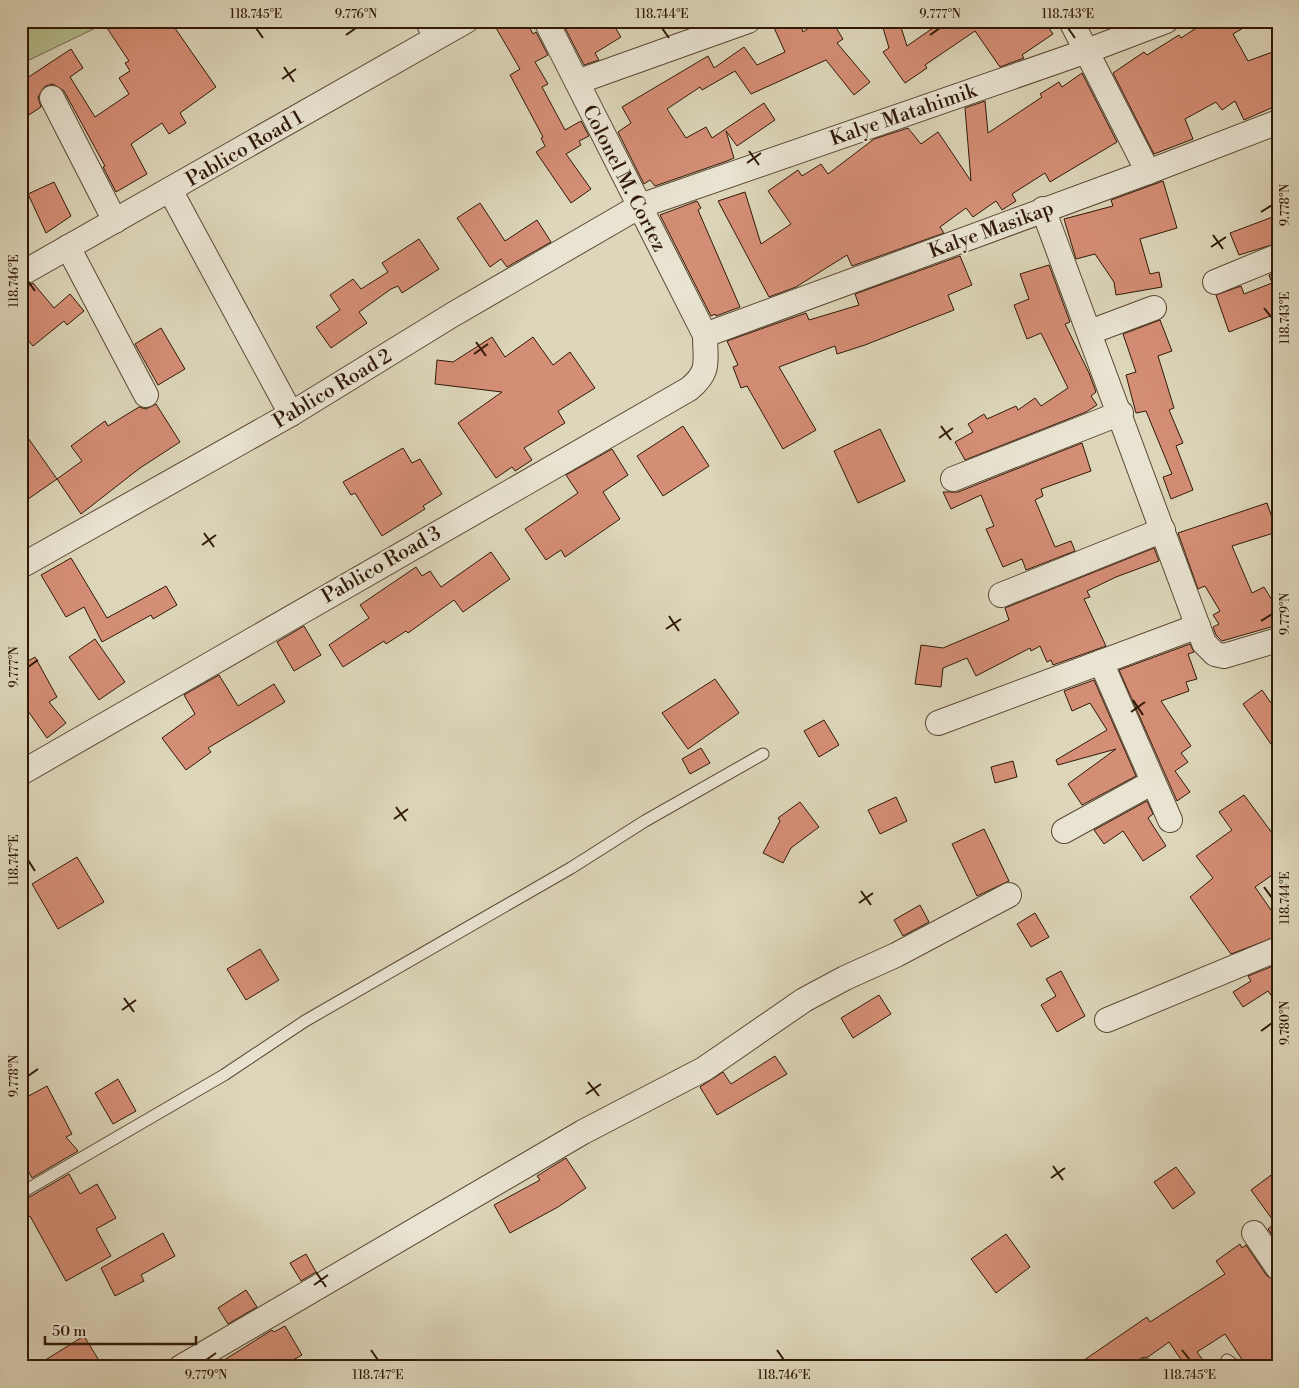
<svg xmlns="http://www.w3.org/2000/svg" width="1299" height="1388" viewBox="0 0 1299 1388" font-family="'Libre Bodoni',serif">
<rect width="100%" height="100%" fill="#ddd6ba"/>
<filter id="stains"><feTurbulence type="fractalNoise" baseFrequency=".004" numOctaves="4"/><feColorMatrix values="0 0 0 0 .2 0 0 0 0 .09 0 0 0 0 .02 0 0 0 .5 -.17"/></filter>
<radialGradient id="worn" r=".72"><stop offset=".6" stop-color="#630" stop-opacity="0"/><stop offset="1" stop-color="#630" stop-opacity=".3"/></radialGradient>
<!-- green -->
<polygon fill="#b4bd8d" stroke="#726b4a" points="21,21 110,21 21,64"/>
<!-- building -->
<g fill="#d58e76" stroke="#301907">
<polygon points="117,21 170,21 216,87 180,113 186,123 169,134 162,123 131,144 147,174 116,192 103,167 105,166 64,91 53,84 45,86 38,97 41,107 21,120 21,82 71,49 83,68 70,77 95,117 129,94 119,78 130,71 125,63 129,61 107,28"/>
<polygon points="492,21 526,21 533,34 536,32 548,55 535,62 548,84 542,87 565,130 581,121 589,136 579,141 581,145 566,154 591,189 571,203 536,152 545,146 541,138 543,137 510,75 520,69"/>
<polygon points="570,21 611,21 621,37 595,53 599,60 584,65 564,26"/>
<polygon points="771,21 799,21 803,32 819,21 832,21 843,39 837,43 870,82 854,95 826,60 751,94 735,71 702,90 700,87 667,109 686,138 706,127 712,138 764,103 775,120 737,146 726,131 734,158 727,161 655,186 650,180 644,184 618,132 631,123 622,107 708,56 714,68 744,47 757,65 785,52"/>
<polygon points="881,21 899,21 907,46 943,21 1044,21 1053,34 1022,55 1024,58 1000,67 975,31 925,65 927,68 905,83 883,52 889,48"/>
<polygon points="1207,21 1255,21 1233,34 1248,61 1278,50 1278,105 1244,120 1235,101 1222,110 1216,102 1185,119 1193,139 1154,154 1113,73 1144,52 1147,55 1179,35 1181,38"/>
<polygon points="1082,73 1117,142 1050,182 1045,173 1012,194 1016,201 1002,210 996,201 973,217 966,208 940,227 944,233 852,266 847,255 796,287 769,297 718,201 745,192 761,244 791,224 768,191 798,170 802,176 821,164 828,174 874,139 908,128 921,144 938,132 971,181 965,108 985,101 988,133 1042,97 1040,94 1059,82 1062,87"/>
<polygon points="1163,181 1177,228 1140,239 1150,274 1159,272 1162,287 1116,295 1114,282 1095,254 1076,259 1064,219 1113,206 1111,200"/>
<polygon points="54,182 71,216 46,233 28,194"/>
<polygon points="697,201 701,208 698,210 740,307 716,316 715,314 711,316 660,215"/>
<polygon points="480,203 505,241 537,220 551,242 507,267 501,259 490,267 457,218"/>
<polygon points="1278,215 1278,243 1239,255 1230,233"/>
<polygon points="419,239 439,269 402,293 398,286 391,289 359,312 367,323 331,348 316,327 340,310 330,295 353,279 361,289 388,272 382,263"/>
<polygon points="960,256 972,285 948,295 954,310 865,345 837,354 835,346 779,367 816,430 783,449 747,386 741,388 733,367 738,365 727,341 806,313 809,320 859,305 855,294"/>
<polygon points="1049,265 1070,322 1065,324 1089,373 1096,392 1091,396 1097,405 1086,412 965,460 955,442 973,432 968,424 984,414 987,419 1016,406 1018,410 1035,398 1041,406 1068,388 1041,333 1027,339 1014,305 1029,299 1020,274"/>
<polygon points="1278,271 1278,313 1229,332 1216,295 1241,286 1244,294 1272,283 1269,275"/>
<polygon points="33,283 54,308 70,294 84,311 67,325 64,321 33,346 21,332 21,290"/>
<polygon points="1160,320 1172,351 1158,356 1174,408 1169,410 1183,443 1176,446 1193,490 1171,499 1163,477 1172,474 1146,411 1136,413 1126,375 1136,372 1123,334"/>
<polygon points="161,328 185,369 158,385 135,344"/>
<polygon points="492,337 505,357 533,337 553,365 570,352 595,388 558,411 565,423 524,448 532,460 515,471 512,467 496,478 458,423 502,392 435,384 437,360 453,362"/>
<polygon points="156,404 180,442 140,468 81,514 57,479 82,461 71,446 105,421 108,426 139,407 146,409"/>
<polygon points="683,426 709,466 663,496 637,456"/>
<polygon points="21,428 57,479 21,504"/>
<polygon points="880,429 905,481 858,503 834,451"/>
<polygon points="1082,443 1091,471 1041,489 1043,496 1035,500 1055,547 1071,541 1075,551 1026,570 1022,559 1003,567 986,529 994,526 981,495 951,509 943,492 958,492"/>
<polygon points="403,448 412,463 420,459 442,494 423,506 425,509 382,536 355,493 351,495 343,482"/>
<polygon points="612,449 628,475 603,492 620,519 565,557 561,550 546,560 525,529 578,493 566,475"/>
<polygon points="1267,503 1277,532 1232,546 1252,593 1264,587 1278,610 1278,625 1222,641 1216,635 1213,627 1219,624 1213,615 1220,611 1205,586 1198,589 1178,533"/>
<polygon points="1154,548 1159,561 1116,577 1087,591 1090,597 1084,599 1106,646 1053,665 1051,660 1047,662 1040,646 1031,651 1030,648 976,676 967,658 943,668 941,687 915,684 921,645 943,648 1009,620 1005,608"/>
<polygon points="491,552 510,579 463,612 454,600 408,633 406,631 386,644 384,641 343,667 329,645 369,618 360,605 416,567 422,576 430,571 441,587"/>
<polygon points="71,558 107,618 166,586 177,605 153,619 151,615 102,642 84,607 66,617 41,575"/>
<polygon points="304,626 321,655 294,671 277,642"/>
<polygon points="95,639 125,682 99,700 69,657"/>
<polygon points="1190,644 1194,652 1188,654 1197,679 1186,682 1189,691 1161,701 1191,746 1181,753 1188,762 1175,771 1190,792 1177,801 1119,670"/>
<polygon points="35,657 57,697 49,702 66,723 47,738 21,701 21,665"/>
<polygon points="219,675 238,706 274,684 285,702 208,748 211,752 186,770 162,738 195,714 184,695"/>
<polygon points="715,679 739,713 688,749 662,713"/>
<polygon points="1094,680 1136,776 1082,805 1068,784 1116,749 1058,765 1056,760 1107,730 1090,703 1072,711 1064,691"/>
<polygon points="1262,690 1278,713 1278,754 1243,704"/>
<polygon points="824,720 839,745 819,757 804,731"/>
<polygon points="701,748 710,763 690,774 682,759"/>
<polygon points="1013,761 1017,777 995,783 991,767"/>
<polygon points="1244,795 1278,841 1278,871 1255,887 1278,920 1278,936 1231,954 1190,897 1213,878 1196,856 1232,830 1219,812"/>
<polygon points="896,797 907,821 880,834 868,810"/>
<polygon points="1147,801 1153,814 1148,818 1166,846 1143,861 1123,831 1104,844 1094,830"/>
<polygon points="800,802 819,827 791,848 783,863 763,853 780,821 778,818"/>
<polygon points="984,829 1009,881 977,896 952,844"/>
<polygon points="77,857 104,902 58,929 32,884"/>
<polygon points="920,905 929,922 903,936 894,920"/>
<polygon points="1035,913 1049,937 1031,947 1017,924"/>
<polygon points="260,949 279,980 246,1000 227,969"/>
<polygon points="1278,964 1278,1005 1268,991 1243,1007 1233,992 1251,981 1248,976"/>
<polygon points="1061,971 1085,1016 1057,1032 1041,1005 1056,996 1046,979"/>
<polygon points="879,995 891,1014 853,1038 841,1018"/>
<polygon points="775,1056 787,1074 717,1115 700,1087 723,1072 731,1084"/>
<polygon points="118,1079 136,1111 113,1124 95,1093"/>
<polygon points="47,1086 72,1134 66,1137 78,1151 32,1178 21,1157 21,1100"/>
<polygon points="566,1158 586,1188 558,1207 510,1233 494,1205 540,1180 537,1176"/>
<polygon points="1176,1167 1195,1193 1173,1209 1154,1182"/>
<polygon points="1278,1170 1278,1243 1268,1229 1275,1223 1251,1190"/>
<polygon points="69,1174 80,1194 97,1184 116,1218 96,1229 111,1256 66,1281 30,1216 21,1221 21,1202"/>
<polygon points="163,1233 175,1256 141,1275 144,1281 115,1296 101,1268"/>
<polygon points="1006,1234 1030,1267 996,1293 971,1259"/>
<polygon points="1240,1244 1242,1248 1246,1245 1267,1276 1278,1282 1278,1367 1247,1367 1225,1334 1197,1352 1208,1367 1186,1367 1169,1342 1148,1357 1141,1358 1133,1367 1074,1367 1147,1317 1150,1322 1225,1274 1216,1261"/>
<polygon points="306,1254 316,1272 301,1281 290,1263"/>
<polygon points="246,1290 257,1307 228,1324 218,1308"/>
<polygon points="285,1326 302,1355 280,1367 213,1367 272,1330 274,1332"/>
<polygon points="84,1336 103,1367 34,1367"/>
</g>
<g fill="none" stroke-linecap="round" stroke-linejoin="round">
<!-- lane casing -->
<g stroke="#5b4834" stroke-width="13">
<g id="lane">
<polyline points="420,21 431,41"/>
<polyline points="21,1193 224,1075 305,1021 571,868 645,821 763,754"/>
<polyline points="1227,1360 1237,1367"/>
<polyline points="1146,1364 1148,1367"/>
</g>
</g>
<!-- street casing -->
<g stroke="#5b4834" stroke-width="26">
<g id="street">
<polyline points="1071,21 1148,172"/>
<polyline points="577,82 748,21"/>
<polyline points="52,98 115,221"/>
<polyline points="170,190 291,414"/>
<polyline points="1043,209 1204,643 1215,654 1224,656 1278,640"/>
<polyline points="68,247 146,395"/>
<polyline points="21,274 466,21"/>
<polyline points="1215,282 1278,256"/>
<polyline points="1090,332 1154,308"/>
<polyline points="705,335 1148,172 1278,122"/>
<polyline points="953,479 1121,413"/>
<polyline points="21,566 291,414 452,315 640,206 1087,51 1166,21"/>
<polyline points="1001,595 1163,530"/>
<polyline points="1101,662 1170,820"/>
<polyline points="938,723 1198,626"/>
<path d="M21 773 689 389C711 371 705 361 705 335L546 21"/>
<polyline points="1064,831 1153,782"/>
<polyline points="1107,1020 1278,949"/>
<polyline points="1254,1233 1278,1268"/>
<polyline points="181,1367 583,1132 704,1069 804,1000 845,978 896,955 1009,895"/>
</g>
</g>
<!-- lane -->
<use href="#lane" stroke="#e9e4d2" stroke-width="11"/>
<!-- street -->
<use href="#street" stroke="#e9e4d2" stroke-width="24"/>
</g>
<!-- ticks -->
<path fill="none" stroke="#301907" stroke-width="2" d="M256 28 263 38M662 28 669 38M1068 28 1075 38M346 35 356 28M930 35 940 28M284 67 294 82M282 79 296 69M749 151 759 165M747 163 761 153M1261 212 1272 205M1213 235 1223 249M1211 247 1226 237M28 281 35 291M1264 308 1272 318M476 342 486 356M474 354 488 344M941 426 951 440M939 438 953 428M204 533 214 547M202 545 216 535M669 616 679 631M1261 621 1272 614M666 629 681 619M28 667 38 660M1133 700 1143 715M1131 712 1145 702M396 807 406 821M394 819 408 809M28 860 35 871M1264 887 1272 898M861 891 871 905M859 903 873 893M124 998 134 1012M122 1010 136 1000M1261 1031 1272 1023M28 1076 38 1069M588 1082 599 1096M586 1094 601 1084M1053 1166 1063 1180M1051 1178 1065 1168M316 1272 326 1287M314 1285 328 1275M371 1350 378 1360M777 1350 784 1360M1182 1350 1190 1360M206 1360 216 1353"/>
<g text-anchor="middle" stroke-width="4.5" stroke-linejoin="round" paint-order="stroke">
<!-- street labels -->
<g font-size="20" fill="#301907" stroke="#e9e4d2">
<text transform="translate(903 114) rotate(-19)" y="7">Kalye Matahimik</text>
<text transform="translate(244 148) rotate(-30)" y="7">Pablico Road 1</text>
<text transform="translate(625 178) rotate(63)" y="7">Colonel M. Cortez</text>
<text transform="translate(991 229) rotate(-20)" y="7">Kalye Masikap</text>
<text transform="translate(332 388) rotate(-31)" y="7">Pablico Road 2</text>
<text transform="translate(381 564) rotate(-30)" y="7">Pablico Road 3</text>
</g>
</g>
<!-- margin -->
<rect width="1299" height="1388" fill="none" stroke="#ddd6ba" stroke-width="55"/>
<!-- scale -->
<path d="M45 1336v8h151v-8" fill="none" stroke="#301907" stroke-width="2.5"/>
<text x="52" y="1336" font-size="15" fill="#301907" stroke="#e9e4d2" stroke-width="4" paint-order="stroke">50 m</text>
<rect x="28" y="28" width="1244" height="1332" fill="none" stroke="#301907" stroke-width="2"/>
<g font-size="12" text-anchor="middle" fill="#301907">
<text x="256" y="18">118.745°E</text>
<text x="356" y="18">9.776°N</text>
<text x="662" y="18">118.744°E</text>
<text x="940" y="18">9.777°N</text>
<text x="1068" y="18">118.743°E</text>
<text transform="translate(1285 205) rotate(-90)" y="4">9.778°N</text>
<text transform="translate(14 281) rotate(-90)" y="4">118.746°E</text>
<text transform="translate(1285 318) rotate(-90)" y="4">118.743°E</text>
<text transform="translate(1285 614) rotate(-90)" y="4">9.779°N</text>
<text transform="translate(14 667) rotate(-90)" y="4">9.777°N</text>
<text transform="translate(14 860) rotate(-90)" y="4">118.747°E</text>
<text transform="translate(1285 898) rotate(-90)" y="4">118.744°E</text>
<text transform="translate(1285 1023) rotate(-90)" y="4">9.780°N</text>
<text transform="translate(14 1076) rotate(-90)" y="4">9.778°N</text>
<text x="206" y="1379">9.779°N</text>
<text x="378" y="1379">118.747°E</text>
<text x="784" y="1379">118.746°E</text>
<text x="1190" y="1379">118.745°E</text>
</g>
<rect width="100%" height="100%" filter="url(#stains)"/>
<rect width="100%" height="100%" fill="url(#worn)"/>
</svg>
